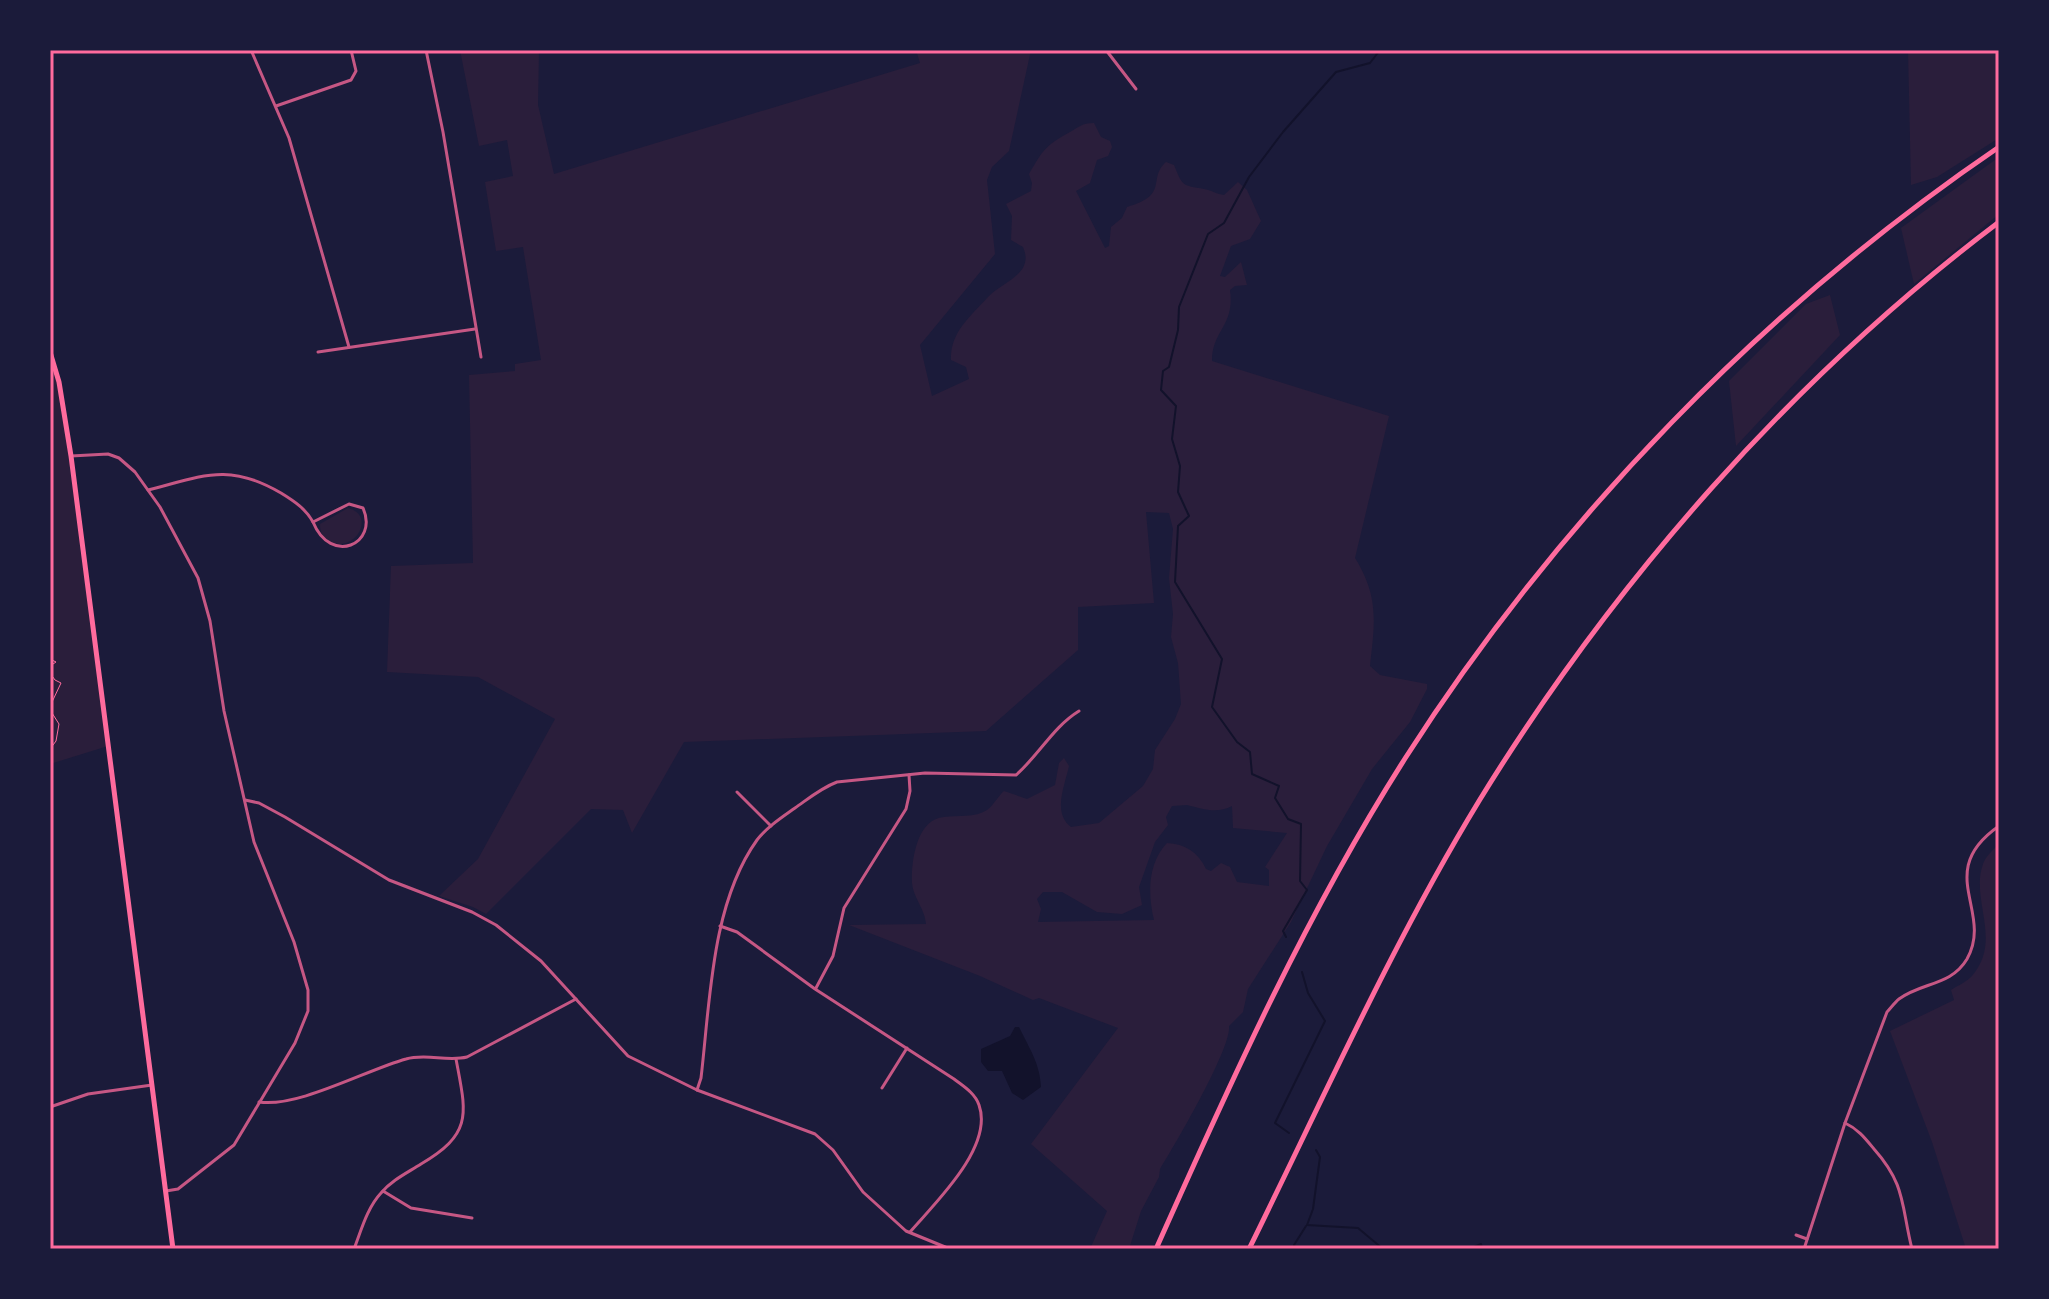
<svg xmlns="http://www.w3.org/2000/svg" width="2049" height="1299" viewBox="0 0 2049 1299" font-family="'Golos Text',sans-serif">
<rect width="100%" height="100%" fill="#1b1b3a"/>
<!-- green -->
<g fill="#2a1e3b" fill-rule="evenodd">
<path d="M460 50H539L538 105 554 174 920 63 916 50H1031L1009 151 992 167 987 180 995 254 920 345 932 396 969 379 966 367 951 360C950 332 971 316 988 297 1002 282 1035 274 1023 247L1011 240 1012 216 1006 204 1031 191 1032 183 1029 174C1043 150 1045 146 1070 132 1079 127 1082 123 1094 123L1101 137 1110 141 1112 147 1108 156 1097 160 1090 183 1076 191 1105 248 1109 246 1111 227 1122 218 1127 207C1170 195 1147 179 1166 162L1174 165C1183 187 1182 185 1204 189 1211 190 1216 194 1224 195L1238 182 1247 190 1261 221 1250 239 1231 246 1220 276 1225 277 1241 262 1247 285 1235 286 1230 290C1235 326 1212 330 1212 361L1389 416 1355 558C1379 597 1375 621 1370 666L1380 675 1427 684V689L1410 722 1372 769 1358 793 1327 846 1291 922 1248 989 1243 1012 1229 1026C1232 1047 1175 1145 1160 1169L1159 1177 1141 1211 1129 1249H1090L1107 1211 1031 1144 1118 1028 1039 998 1033 1000 980 976 849 925 926 924C925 909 913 897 912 883 911 860 917 819 944 817 958 815 975 818 987 810 994 805 998 796 1004 791L1027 799 1055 785 1059 763 1064 758 1069 766C1065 785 1052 813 1071 827L1099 823 1143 786 1153 769 1155 750 1175 719 1181 704 1178 663 1171 637 1173 614 1169 578 1173 529 1169 513 1146 512 1154 603 1078 607V650L986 731 684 742 632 833 623 810 591 809 486 914 473 907 439 896 478 859 555 719 478 677 387 672 391 566 473 563 469 375 515 371V364L541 360 523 247 496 251 485 182 513 176 507 140 479 146ZM1187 805C1203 809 1217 814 1232 806L1233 828 1287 833 1265 867 1269 870V886L1237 882 1230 867 1221 863 1211 871 1206 869C1198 852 1185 844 1167 843 1147 864 1148 895 1154 920L1038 922 1041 909 1037 899 1043 892H1062L1097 912 1122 914 1142 905 1139 887 1155 842 1168 825 1166 817 1172 806Z"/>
<polygon points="1908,50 1999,50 1999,138 1937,177 1911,185"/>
<polygon points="1999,157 1999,214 1914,284 1901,228"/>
<polygon points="1830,295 1840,335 1736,446 1729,381 1806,304"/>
<polygon points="50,352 59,382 108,746 50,764"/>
<path d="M348 508C378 516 353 555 329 541 322 536 320 532 320 524Z"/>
<path d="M1999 844V1249H1966L1932 1142 1890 1031 1954 1000 1951 990C1957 986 1968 981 1972 976 2003 940 1970 900 1983 864 1986 856 1993 850 1999 844Z"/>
</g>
<!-- water -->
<path fill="#12122b" d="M1015 1027H1019C1029 1048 1040 1063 1041 1087L1023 1100 1012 1093 1002 1071H988L981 1062V1049L1010 1036Z"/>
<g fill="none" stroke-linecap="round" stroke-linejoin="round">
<!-- stream -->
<g stroke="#12122b" stroke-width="2">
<polyline points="1286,937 1283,931 1307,890 1300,881 1301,824 1288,819 1275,798 1279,786 1252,774 1250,752 1237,742 1212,707 1222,659 1175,582 1178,526 1189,516 1178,492 1180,466 1172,439 1176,406 1161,390 1163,371 1169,367 1178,330 1179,307 1208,234 1224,223 1249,177 1283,132 1336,72 1370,63 1380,50"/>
<polyline points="1289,1133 1275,1123 1325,1021 1308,993 1302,972"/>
<polyline points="1316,1150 1320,1157 1313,1209 1307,1225 1358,1228 1383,1249"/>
<polyline points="1295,1249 1294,1245 1306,1226"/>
<polyline points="1469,1249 1481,1244 1482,1249"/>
</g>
<!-- path -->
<g stroke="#ff6b9d" stroke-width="1">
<polyline points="50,659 56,662 50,666"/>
<polyline points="50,673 55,680 61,683 52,702 52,713 59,724 56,741 50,749"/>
</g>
<!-- minor -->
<g stroke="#c65784" stroke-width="3">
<polyline points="251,50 289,138 349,347"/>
<polyline points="426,50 443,132 481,357"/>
<polyline points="1106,50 1136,89"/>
<polyline points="276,106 351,80 356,71 351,50"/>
<polyline points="318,352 475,329"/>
<polyline points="71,456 108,454 119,458 135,472 160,507 198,578 210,621 224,711 254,842 294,942 308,990 308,1011 295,1043 234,1145 178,1189 166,1191"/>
<path d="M148 490C203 476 228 462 281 493 294 501 306 509 313 522"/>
<path d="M349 504 363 508C379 544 331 566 313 522Z"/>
<polyline points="737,792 771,826"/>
<polyline points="245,800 259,803 285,817 389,880 472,912 496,925 541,961 628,1056 697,1090 815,1134 833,1150 863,1192 906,1231 950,1249"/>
<path d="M720 926 737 932 815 989 954 1079C963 1086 975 1093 979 1105 994 1147 935 1203 910 1232"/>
<polyline points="816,988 833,956 844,908 906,809 910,791 909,775"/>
<polyline points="882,1088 907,1048"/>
<path d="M697 1090 701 1078C710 1003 711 904 757 840 767 827 781 818 795 808 808 799 821 788 837 782L925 773 1016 775C1039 755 1053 727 1079 711"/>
<path d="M259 1102C298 1108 366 1070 406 1059 426 1053 447 1062 467 1057L576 999"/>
<polyline points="50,1107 88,1094 152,1085"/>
<path d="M1845 1123C1858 1129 1865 1138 1874 1149 1906 1185 1901 1205 1912 1249"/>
<polyline points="383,1191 411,1208 472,1218"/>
<polyline points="1796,1235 1807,1239"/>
<path d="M354 1249C361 1231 367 1208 381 1193 392 1180 407 1173 421 1164 474 1133 466 1113 456 1059"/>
<path d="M1804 1249 1845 1123 1887 1012C1891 1008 1895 1002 1899 999 1922 982 1951 986 1967 959 1994 911 1933 872 1999 826"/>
</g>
<!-- primary -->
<polyline stroke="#ff6b9d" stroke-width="5" points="50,352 59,382 71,456 173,1249"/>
<!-- motorway -->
<g stroke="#ff6b9d" stroke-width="5">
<path d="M1156 1249C1231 1081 1307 912 1406 757 1559 518 1764 307 1999 147"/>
<path d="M1249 1249C1323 1099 1392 944 1479 801 1614 581 1792 378 1999 222"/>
</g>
</g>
<!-- border -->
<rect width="2049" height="1299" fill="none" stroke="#1b1b3a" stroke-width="104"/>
<rect x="52" y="52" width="1945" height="1195" fill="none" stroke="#ff6b9d" stroke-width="3"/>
</svg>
